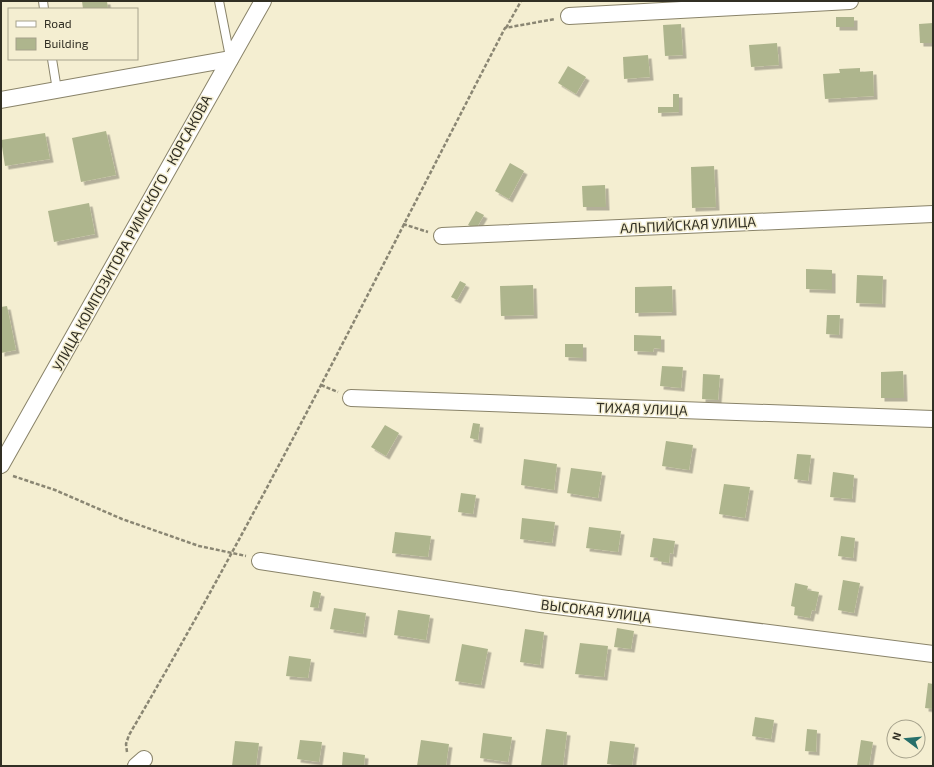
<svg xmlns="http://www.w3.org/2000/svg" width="934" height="767" viewBox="0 0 934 767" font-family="'Exo 2',sans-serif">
<defs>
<filter id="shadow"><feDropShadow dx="3.5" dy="3.5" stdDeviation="0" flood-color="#0004"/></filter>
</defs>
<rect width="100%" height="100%" fill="#f4eed1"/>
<!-- building -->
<g fill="#aeb58d" filter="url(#shadow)">
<polygon points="82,1 107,1 108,9 83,9"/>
<rect x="836" y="17" width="18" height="10"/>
<polygon points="933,23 933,43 920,43 919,24"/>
<polygon points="681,24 683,55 665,56 663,25"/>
<polygon points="777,43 779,65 751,67 749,45"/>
<polygon points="648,55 650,77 624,79 623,57"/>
<polygon points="568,66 586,77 576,94 558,83"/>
<polygon points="860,68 860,72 873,71 874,96 825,99 823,74 840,73 839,69"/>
<polygon points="673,94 679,94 679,112 658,113 658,107 673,107"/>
<polygon points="106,131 116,175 81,182 72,138"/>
<polygon points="45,133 50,159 5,166 1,140"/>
<polygon points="510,163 524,171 509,199 495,191"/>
<polygon points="714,166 716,207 692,208 691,167"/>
<polygon points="605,185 606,207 583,207 582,186"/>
<polygon points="89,203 95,234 54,242 48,211"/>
<polygon points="476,211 484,215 476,229 468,225"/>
<polygon points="806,269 832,270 832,290 806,289"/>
<polygon points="857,275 883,276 882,304 856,303"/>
<polygon points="460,281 466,284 457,300 451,297"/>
<polygon points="533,285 534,315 501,316 500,286"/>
<polygon points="672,286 673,312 635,313 635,287"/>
<polygon points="7,306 16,350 1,353 1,307"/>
<polygon points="827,315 840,315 839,335 826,334"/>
<polygon points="634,335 661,336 661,349 654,348 653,352 634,351"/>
<polygon points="565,344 583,344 583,358 565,357"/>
<polygon points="662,366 683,367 681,388 660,386"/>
<polygon points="903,371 904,398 881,398 881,372"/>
<polygon points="703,374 720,375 718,400 702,399"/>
<polygon points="473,423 480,424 478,440 470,438"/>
<polygon points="385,425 399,433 386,456 371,447"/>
<polygon points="666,441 693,445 689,470 662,466"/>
<polygon points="797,454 811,455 808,481 794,479"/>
<polygon points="524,459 557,464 554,490 521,485"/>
<polygon points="571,468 602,472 598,498 567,493"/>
<polygon points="833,472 854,475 852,499 830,497"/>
<polygon points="724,484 750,487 745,518 719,514"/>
<polygon points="461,493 476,495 473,514 458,512"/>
<polygon points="522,518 555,522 552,543 520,539"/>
<polygon points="589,527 621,531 618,552 586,548"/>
<polygon points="395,532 431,536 428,557 392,553"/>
<polygon points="841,536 855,538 853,558 838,556"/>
<polygon points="653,538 675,541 673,554 670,553 669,563 658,561 658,558 650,557"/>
<polygon points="843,580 860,583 854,613 838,610"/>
<polygon points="795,583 808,586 807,590 819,592 815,611 812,610 810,618 794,615 795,607 791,606"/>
<polygon points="313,591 321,593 318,608 310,607"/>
<polygon points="334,608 366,613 363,634 330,629"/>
<polygon points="398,610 430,615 426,640 394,635"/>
<polygon points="617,628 634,631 631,649 614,647"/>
<polygon points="525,629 544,632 540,665 520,662"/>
<polygon points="580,643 608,646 604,677 575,674"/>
<polygon points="462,644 488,649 481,685 455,681"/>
<polygon points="289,656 311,659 308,678 286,676"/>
<polygon points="928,683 933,684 933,709 925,708"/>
<polygon points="755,717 774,720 771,739 752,736"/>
<polygon points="546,729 567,732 563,766 541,766"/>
<polygon points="807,729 817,730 816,752 805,751"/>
<polygon points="483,733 512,737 508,762 480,758"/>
<polygon points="300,740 322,742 319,762 297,759"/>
<polygon points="421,740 449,744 446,766 417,766"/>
<polygon points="861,740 873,742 869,766 857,766"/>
<polygon points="235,741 259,743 256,766 232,766"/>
<polygon points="610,741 635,744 632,766 607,764"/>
<polygon points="343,752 365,755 364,766 342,766"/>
</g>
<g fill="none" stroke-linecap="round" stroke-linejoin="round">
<!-- service casing -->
<g stroke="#898369" stroke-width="10">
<g id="service">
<polyline points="43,1 44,9"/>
<polyline points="219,1 230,57"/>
<polyline points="52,59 57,90"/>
</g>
</g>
<!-- minor casing -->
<g stroke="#898369" stroke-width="18">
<g id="minor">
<polyline points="569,16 850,1"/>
<polyline points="1,100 230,59"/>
<polyline points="442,236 933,214"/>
<polyline points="351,398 933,419"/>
<polyline points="1,465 263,1"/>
<polyline points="260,561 541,604 933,654"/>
<polyline points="136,766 144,759"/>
</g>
</g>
<!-- path -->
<g stroke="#8a8673" stroke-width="2.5" stroke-dasharray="4 2" stroke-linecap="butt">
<polyline points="506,28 521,1"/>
<polyline points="403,224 428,232"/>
<polyline points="321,385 338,392"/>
<polyline points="13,476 55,490 122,519 199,546 246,556"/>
<path d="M127 752 126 744 129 735C264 505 382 265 505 28L555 19"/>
</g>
<!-- service -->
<use href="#service" stroke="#fff" stroke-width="8"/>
<!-- minor -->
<use href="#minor" stroke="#fff" stroke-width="16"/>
</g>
<g text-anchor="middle" stroke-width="3" stroke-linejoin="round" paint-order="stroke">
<!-- street labels -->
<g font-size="14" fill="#312f24" stroke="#f4eed1">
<text transform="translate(688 225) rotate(-3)" y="5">АЛЬПИЙСКАЯ УЛИЦА</text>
<text transform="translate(132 233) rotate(-61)" y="5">УЛИЦА КОМПОЗИТОРА РИМСКОГО - КОРСАКОВА</text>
<text transform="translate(642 409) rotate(2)" y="5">ТИХАЯ УЛИЦА</text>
<text transform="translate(596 611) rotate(7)" y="5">ВЫСОКАЯ УЛИЦА</text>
</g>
</g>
<!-- border -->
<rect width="934" height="767" fill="none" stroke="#312f24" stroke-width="4"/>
<!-- legend -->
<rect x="8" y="8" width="130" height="52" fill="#f4eed1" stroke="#a6a28c"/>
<rect x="16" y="21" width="20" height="6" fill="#ffffff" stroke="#a6a28c"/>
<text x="44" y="28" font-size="12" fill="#312f24">Road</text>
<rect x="16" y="38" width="20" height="12" fill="#aeb58d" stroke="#a6a28c"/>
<text x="44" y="48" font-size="12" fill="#312f24">Building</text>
<!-- north arrow -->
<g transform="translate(906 739) rotate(286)"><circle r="19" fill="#f4eed1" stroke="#a6a28c"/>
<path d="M0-3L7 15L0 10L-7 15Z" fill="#266f6a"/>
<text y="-6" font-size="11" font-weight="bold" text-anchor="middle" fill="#312f24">N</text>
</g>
</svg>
